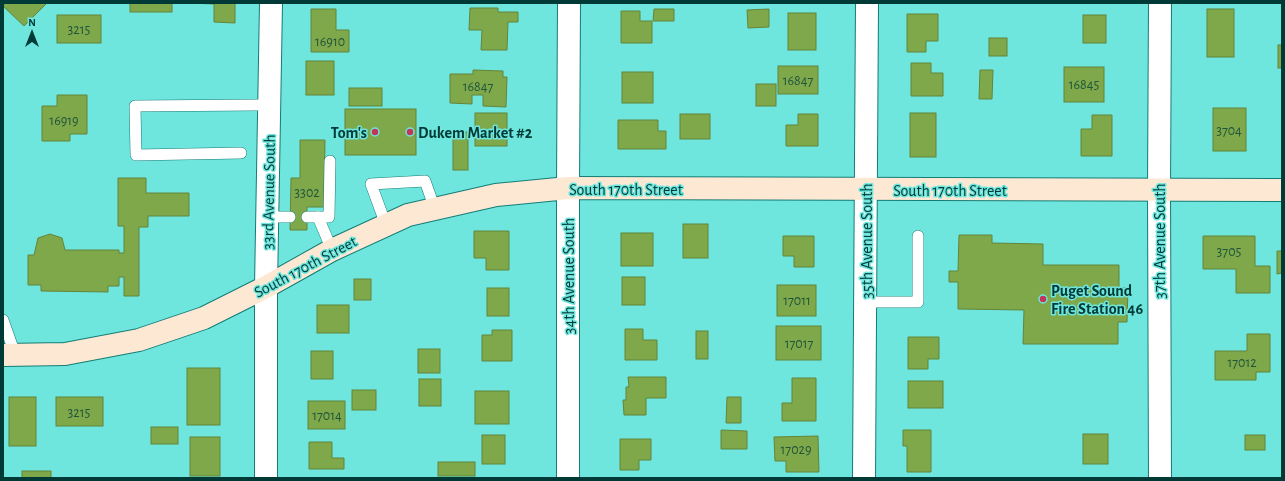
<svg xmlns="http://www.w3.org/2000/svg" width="1285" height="481" viewBox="0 0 1285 481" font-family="'Alegreya Sans',sans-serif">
<rect width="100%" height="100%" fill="#6ee6dd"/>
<!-- building -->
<g fill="#7fa84a" stroke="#64843a">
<polygon points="5,3 47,3 24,26 3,6"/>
<rect x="130" y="3" width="42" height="9"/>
<polygon points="188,3 235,3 235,23 214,22 214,4"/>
<polygon points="470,8 498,8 498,12 518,12 518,22 508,22 507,50 481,50 482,30 469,30"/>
<polygon points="311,9 336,9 336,30 349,30 349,52 311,52"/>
<polygon points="654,9 674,9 674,21 653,21"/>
<polygon points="769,9 769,27 748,28 747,10"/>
<rect x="1207" y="9" width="27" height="48"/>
<polygon points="621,11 640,11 640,21 652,21 652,43 621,43"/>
<rect x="788" y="13" width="28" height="37"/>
<polygon points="907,14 938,14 938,41 926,41 926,52 907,52"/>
<rect x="57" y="15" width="44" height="28"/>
<rect x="1083" y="15" width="23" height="28"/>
<rect x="989" y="38" width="18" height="18"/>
<rect x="1278" y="45" width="4" height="23"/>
<rect x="306" y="61" width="28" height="34"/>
<polygon points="911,63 931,63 931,73 943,73 943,96 911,96"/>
<rect x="778" y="66" width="40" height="28"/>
<rect x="1064" y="67" width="40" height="35"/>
<polygon points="473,70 503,71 503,77 507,77 506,107 483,106 483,95 472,95 472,104 450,103 450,74 473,74"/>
<polygon points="980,70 993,70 992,99 979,99"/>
<rect x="622" y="72" width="31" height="31"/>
<rect x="756" y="84" width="20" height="22"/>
<rect x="349" y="88" width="33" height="18"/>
<polygon points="57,95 87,95 87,134 70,134 70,141 42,141 42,106 57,106"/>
<rect x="1213" y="108" width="33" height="43"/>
<rect x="345" y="109" width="71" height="46"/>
<rect x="475" y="113" width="32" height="33"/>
<rect x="910" y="113" width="26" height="44"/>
<rect x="680" y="114" width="30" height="25"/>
<polygon points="798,114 818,114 818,146 786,146 786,125 798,125"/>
<polygon points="1092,115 1112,115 1112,156 1081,156 1081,129 1092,129"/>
<polygon points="618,120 658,120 658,131 666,131 666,149 618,149"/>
<rect x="453" y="132" width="15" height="38"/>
<polygon points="300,140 325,140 324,207 307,207 307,230 290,230 291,178 300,178"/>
<polygon points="118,178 146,178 146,193 189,193 189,216 148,216 148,227 139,227 139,296 124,296 124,277 119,277 119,286 108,286 108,292 41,291 41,285 28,285 28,255 34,255 38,238 50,234 62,238 65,250 119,250 119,253 124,253 124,226 118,226"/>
<rect x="683" y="224" width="25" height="34"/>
<polygon points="474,231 509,231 509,270 486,270 486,258 474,258"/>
<rect x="621" y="233" width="32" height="33"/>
<polygon points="959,235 992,235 992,243 1043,244 1043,265 1119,265 1119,288 1128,288 1127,322 1118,322 1118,344 1023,344 1024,310 958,309 958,282 949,282 949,271 958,271"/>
<polygon points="783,236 814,236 814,267 794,267 794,256 783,256"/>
<polygon points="1203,236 1255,236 1255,266 1270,266 1270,293 1236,293 1236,269 1203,269"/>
<polygon points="1277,251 1282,251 1282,273 1277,274"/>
<rect x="622" y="277" width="23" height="28"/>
<rect x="354" y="279" width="17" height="21"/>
<rect x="777" y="285" width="39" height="31"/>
<rect x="487" y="288" width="22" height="28"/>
<rect x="317" y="305" width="32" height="28"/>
<rect x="776" y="326" width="45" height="34"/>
<polygon points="625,329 643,329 643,340 657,340 657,360 625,360"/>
<polygon points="492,330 512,330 512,361 482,361 482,335 492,335"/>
<rect x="696" y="331" width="12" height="28"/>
<polygon points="1247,334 1270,334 1270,372 1256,372 1256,380 1215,380 1215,351 1247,351"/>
<polygon points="908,337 939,337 939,359 928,359 928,369 908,369"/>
<rect x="418" y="349" width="22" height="24"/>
<rect x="311" y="351" width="22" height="28"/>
<rect x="187" y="368" width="33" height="57"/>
<polygon points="628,377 666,377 666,398 646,398 646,415 624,415 623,400 626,400 626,387 629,387"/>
<polygon points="792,378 816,378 816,421 782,421 782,403 792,403"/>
<rect x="419" y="379" width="22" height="27"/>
<rect x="908" y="381" width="35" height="27"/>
<rect x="352" y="390" width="24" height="20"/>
<rect x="475" y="391" width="34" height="33"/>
<rect x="9" y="397" width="27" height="49"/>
<rect x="56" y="397" width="47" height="29"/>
<polygon points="727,397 741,397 741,423 726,423"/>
<rect x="308" y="401" width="37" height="28"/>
<rect x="151" y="427" width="27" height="17"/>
<polygon points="721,430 747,431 747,449 721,449"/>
<polygon points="903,430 931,430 931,472 907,472 907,446 903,446"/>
<rect x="1083" y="434" width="25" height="30"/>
<rect x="482" y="435" width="23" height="29"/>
<rect x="1245" y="435" width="20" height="15"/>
<polygon points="818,436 819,472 786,472 786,461 775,461 774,437"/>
<rect x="190" y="437" width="30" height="39"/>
<polygon points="620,439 651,439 651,460 639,460 639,470 620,470"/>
<polygon points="309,442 332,442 332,458 344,458 344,469 309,469"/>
<rect x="438" y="462" width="37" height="14"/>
<rect x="22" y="471" width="29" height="7"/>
</g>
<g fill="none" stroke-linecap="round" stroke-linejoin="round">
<!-- lane casing -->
<g stroke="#157c76" stroke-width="12">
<g id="lane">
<polyline points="241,153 136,155 135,106 269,105"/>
<polyline points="267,217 290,217"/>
<polyline points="307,217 318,217 332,250"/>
<polyline points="318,217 329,217 330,161"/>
<polyline points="386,225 371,184 425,181 435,209"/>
<polyline points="865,302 918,302 918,236"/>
<polyline points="3,320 15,354"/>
</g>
</g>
<!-- street casing -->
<g stroke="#157c76" stroke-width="24">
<g id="street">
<polyline points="1160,3 1159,189 1160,478"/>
<polyline points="266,478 266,287 271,3"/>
<polyline points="568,478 568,188 569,3"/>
<polyline points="864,478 867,3"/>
</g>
</g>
<!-- secondary casing -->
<g stroke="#157c76" stroke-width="24">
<polyline id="secondary" points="3,355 65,354 139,340 204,318 266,287 332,250 408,215 496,195 568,188 1282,190"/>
</g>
<!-- lane -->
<use href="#lane" stroke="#fff" stroke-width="11"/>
<!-- street -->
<use href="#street" stroke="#fff" stroke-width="22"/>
<!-- secondary -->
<use href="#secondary" stroke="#fde9d3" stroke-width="22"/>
</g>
<!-- markers -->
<g fill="#c3345c" stroke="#6ee6dd" stroke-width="1.5">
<circle cx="375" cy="132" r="4"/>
<circle cx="410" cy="132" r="4"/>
<circle cx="1043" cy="299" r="4"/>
</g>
<g text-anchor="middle" stroke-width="3" stroke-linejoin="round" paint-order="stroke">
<!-- number labels -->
<g font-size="14" fill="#20563c">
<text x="79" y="34">3215</text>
<text x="330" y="46">16910</text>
<text x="798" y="85">16847</text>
<text x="1084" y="89">16845</text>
<text x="478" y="91">16847</text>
<text x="64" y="125">16919</text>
<text x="1229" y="135">3704</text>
<text x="307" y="197">3302</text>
<text x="1229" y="256">3705</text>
<text x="797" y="305">17011</text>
<text x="799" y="348">17017</text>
<text x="1242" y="367">17012</text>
<text x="79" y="417">3215</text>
<text x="327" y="420">17014</text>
<text x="796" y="454">17029</text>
</g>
<!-- poi labels -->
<g font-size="16" font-weight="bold" fill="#003a37" stroke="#6ee6dd" text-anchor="start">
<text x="367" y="138" text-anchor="end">Tom's</text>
<text x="418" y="138">Dukem Market #2</text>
<text x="1051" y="296">Puget Sound<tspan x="1051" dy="18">Fire Station 46</tspan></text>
</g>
<!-- street labels -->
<g font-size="16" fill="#003a37" stroke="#6ee6dd">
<text x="626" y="195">South 170th Street</text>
<text x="950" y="196">South 170th Street</text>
<text transform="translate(268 192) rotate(-89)" y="6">33rd Avenue South</text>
<text transform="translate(866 241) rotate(-90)" y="6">35th Avenue South</text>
<text transform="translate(1159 241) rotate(-90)" y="6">37th Avenue South</text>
<text transform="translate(305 266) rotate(-28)" y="6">South 170th Street</text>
<text transform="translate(568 276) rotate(-90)" y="6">34th Avenue South</text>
</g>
</g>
<!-- border -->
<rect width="1285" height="481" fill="none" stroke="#003a37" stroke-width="8"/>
<!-- north arrow -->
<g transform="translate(32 32)" stroke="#6ee6dd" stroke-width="3" paint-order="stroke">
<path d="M0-3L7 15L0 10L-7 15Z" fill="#003a37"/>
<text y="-6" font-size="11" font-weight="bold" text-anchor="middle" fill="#003a37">N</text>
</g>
</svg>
